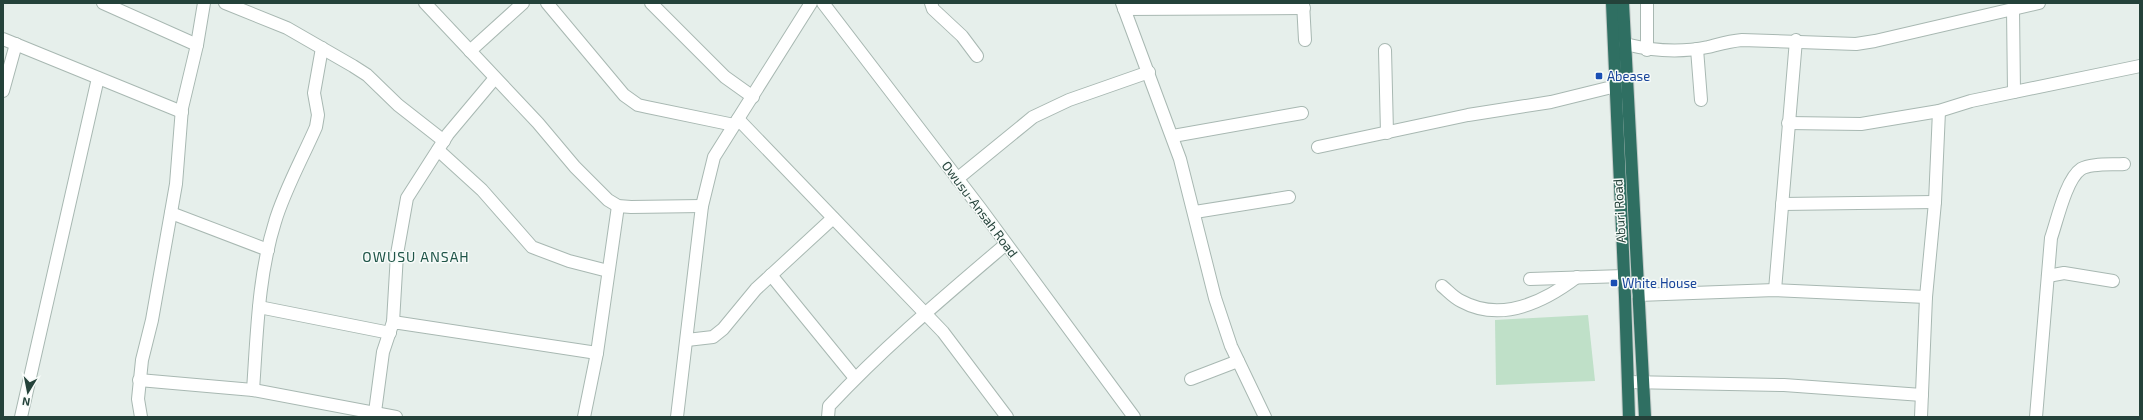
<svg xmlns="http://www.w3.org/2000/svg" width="2143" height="420" viewBox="0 0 2143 420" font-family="'Exo 2',sans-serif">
<rect width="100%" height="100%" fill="#e6efeb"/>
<!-- green -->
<polygon fill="#bfe0c8" points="1588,315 1595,381 1496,385 1495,320"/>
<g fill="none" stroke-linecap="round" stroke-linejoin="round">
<!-- minor casing -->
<g stroke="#a8b8b2" stroke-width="14">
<g id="minor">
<polyline points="103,3 197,45"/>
<polyline points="225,3 287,28 353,66 367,75 398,105 444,141"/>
<polyline points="425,3 538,123 575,167 608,200 618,206 631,207 702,206"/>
<polyline points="547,3 624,95 638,105 647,107 734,125"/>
<polyline points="651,3 725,77 753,97"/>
<polyline points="823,3 980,208 1134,417"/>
<polyline points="931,3 933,9 962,36 977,56"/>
<polyline points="1122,3 1180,159 1215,298 1231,346 1265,417"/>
<polyline points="1303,3 1305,40"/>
<polyline points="1124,9 1304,8"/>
<polyline points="2013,9 2014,92"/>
<polyline points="3,39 182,112"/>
<path d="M1625 44C1653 51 1680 53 1708 47 1720 44 1730 41 1742 40L1856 44 1875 41 2039 3"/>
<polyline points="1697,49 1701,100"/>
<polyline points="1385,50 1387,133"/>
<polyline points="1647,50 1647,3"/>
<polyline points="470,51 523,3"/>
<polyline points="3,91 16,44"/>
<polyline points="738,119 943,332 1007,417"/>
<polyline points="1788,123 1861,124 1939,111 1971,101 2140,66"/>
<polyline points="1173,136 1302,113"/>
<polyline points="1318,147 1468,115 1551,102 1616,86"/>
<polyline points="438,150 482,190 532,247 569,261 608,271"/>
<polyline points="957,179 1033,117 1069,100 1149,72"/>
<polyline points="1782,204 1935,202"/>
<polyline points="1195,212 1289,197"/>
<polyline points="171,213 268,250"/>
<polyline points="771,275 855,378"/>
<polyline points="2048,276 2064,273 2113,281"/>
<polyline points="1530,279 1624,276"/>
<path d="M1442 286C1448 291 1454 298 1461 301 1501 323 1544 302 1577 277"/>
<polyline points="1775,290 1796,40"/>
<polyline points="1638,295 1775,290 1926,297"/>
<polyline points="259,307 390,333"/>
<polyline points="393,322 397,254 407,198 448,134 495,78"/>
<polyline points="687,340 713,337 723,329 756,289 833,218"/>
<polyline points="1191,379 1238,361"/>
<polyline points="139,380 253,390 396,417"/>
<polyline points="1628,382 1784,385 1922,395"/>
<path d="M253 390C257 334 258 276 275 222 284 191 303 157 316 127L318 115 314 93 322 48"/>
<polyline points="375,412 383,352 393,322 597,353"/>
<polyline points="21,417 98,78"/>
<polyline points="141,417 138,399 142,360 152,320 176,184 182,108 197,45 204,3"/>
<polyline points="584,417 597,353 618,206"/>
<polyline points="677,417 702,206 714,157 811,3"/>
<path d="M828 417 829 406C884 347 945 296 1006 244"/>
<polyline points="1921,417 1926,297 1935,202 1939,111"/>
<path d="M2036 417 2051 238C2057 221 2066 179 2081 169 2091 163 2112 165 2124 164"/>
</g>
</g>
<!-- highway casing -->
<g stroke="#c2cac8" stroke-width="14">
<g id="highway">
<polyline points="1612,3 1625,297 1629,417"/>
<polyline points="1623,3 1645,417"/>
</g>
</g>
<!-- minor -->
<use href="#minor" stroke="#fff" stroke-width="12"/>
<!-- highway -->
<use href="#highway" stroke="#2f6f62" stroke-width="12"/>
</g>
<!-- markers -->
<g fill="#1a4fb4" stroke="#f7fbf9" stroke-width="1.5">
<rect x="1595" y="72" width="8" height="8" rx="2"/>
<rect x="1610" y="279" width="8" height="8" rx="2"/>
</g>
<g text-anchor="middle" stroke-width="3" stroke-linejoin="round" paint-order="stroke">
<!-- transit labels -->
<g font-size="13" fill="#164399" stroke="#f7fbf9" text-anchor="start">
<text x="1607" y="81">Abease</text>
<text x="1622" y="288">White House</text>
</g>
<!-- street labels -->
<g font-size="13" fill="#24423a" stroke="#f7fbf9">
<text transform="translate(980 209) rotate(53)" y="5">Owusu-Ansah Road</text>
<text transform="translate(1619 211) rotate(-93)" y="5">Aburi Road</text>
</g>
<!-- neighbourhood labels -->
<g font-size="14" letter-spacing="1" fill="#1f5548" stroke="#f7fbf9">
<text x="416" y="262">OWUSU ANSAH</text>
</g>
</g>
<!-- border -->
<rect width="2143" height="420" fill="none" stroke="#24423a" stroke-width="8"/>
<!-- north arrow -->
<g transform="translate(28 392) rotate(190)" stroke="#f7fbf9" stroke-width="3" paint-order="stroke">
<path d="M0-3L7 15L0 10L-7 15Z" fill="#24423a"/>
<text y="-6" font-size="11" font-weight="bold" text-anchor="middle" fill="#24423a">N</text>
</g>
</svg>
